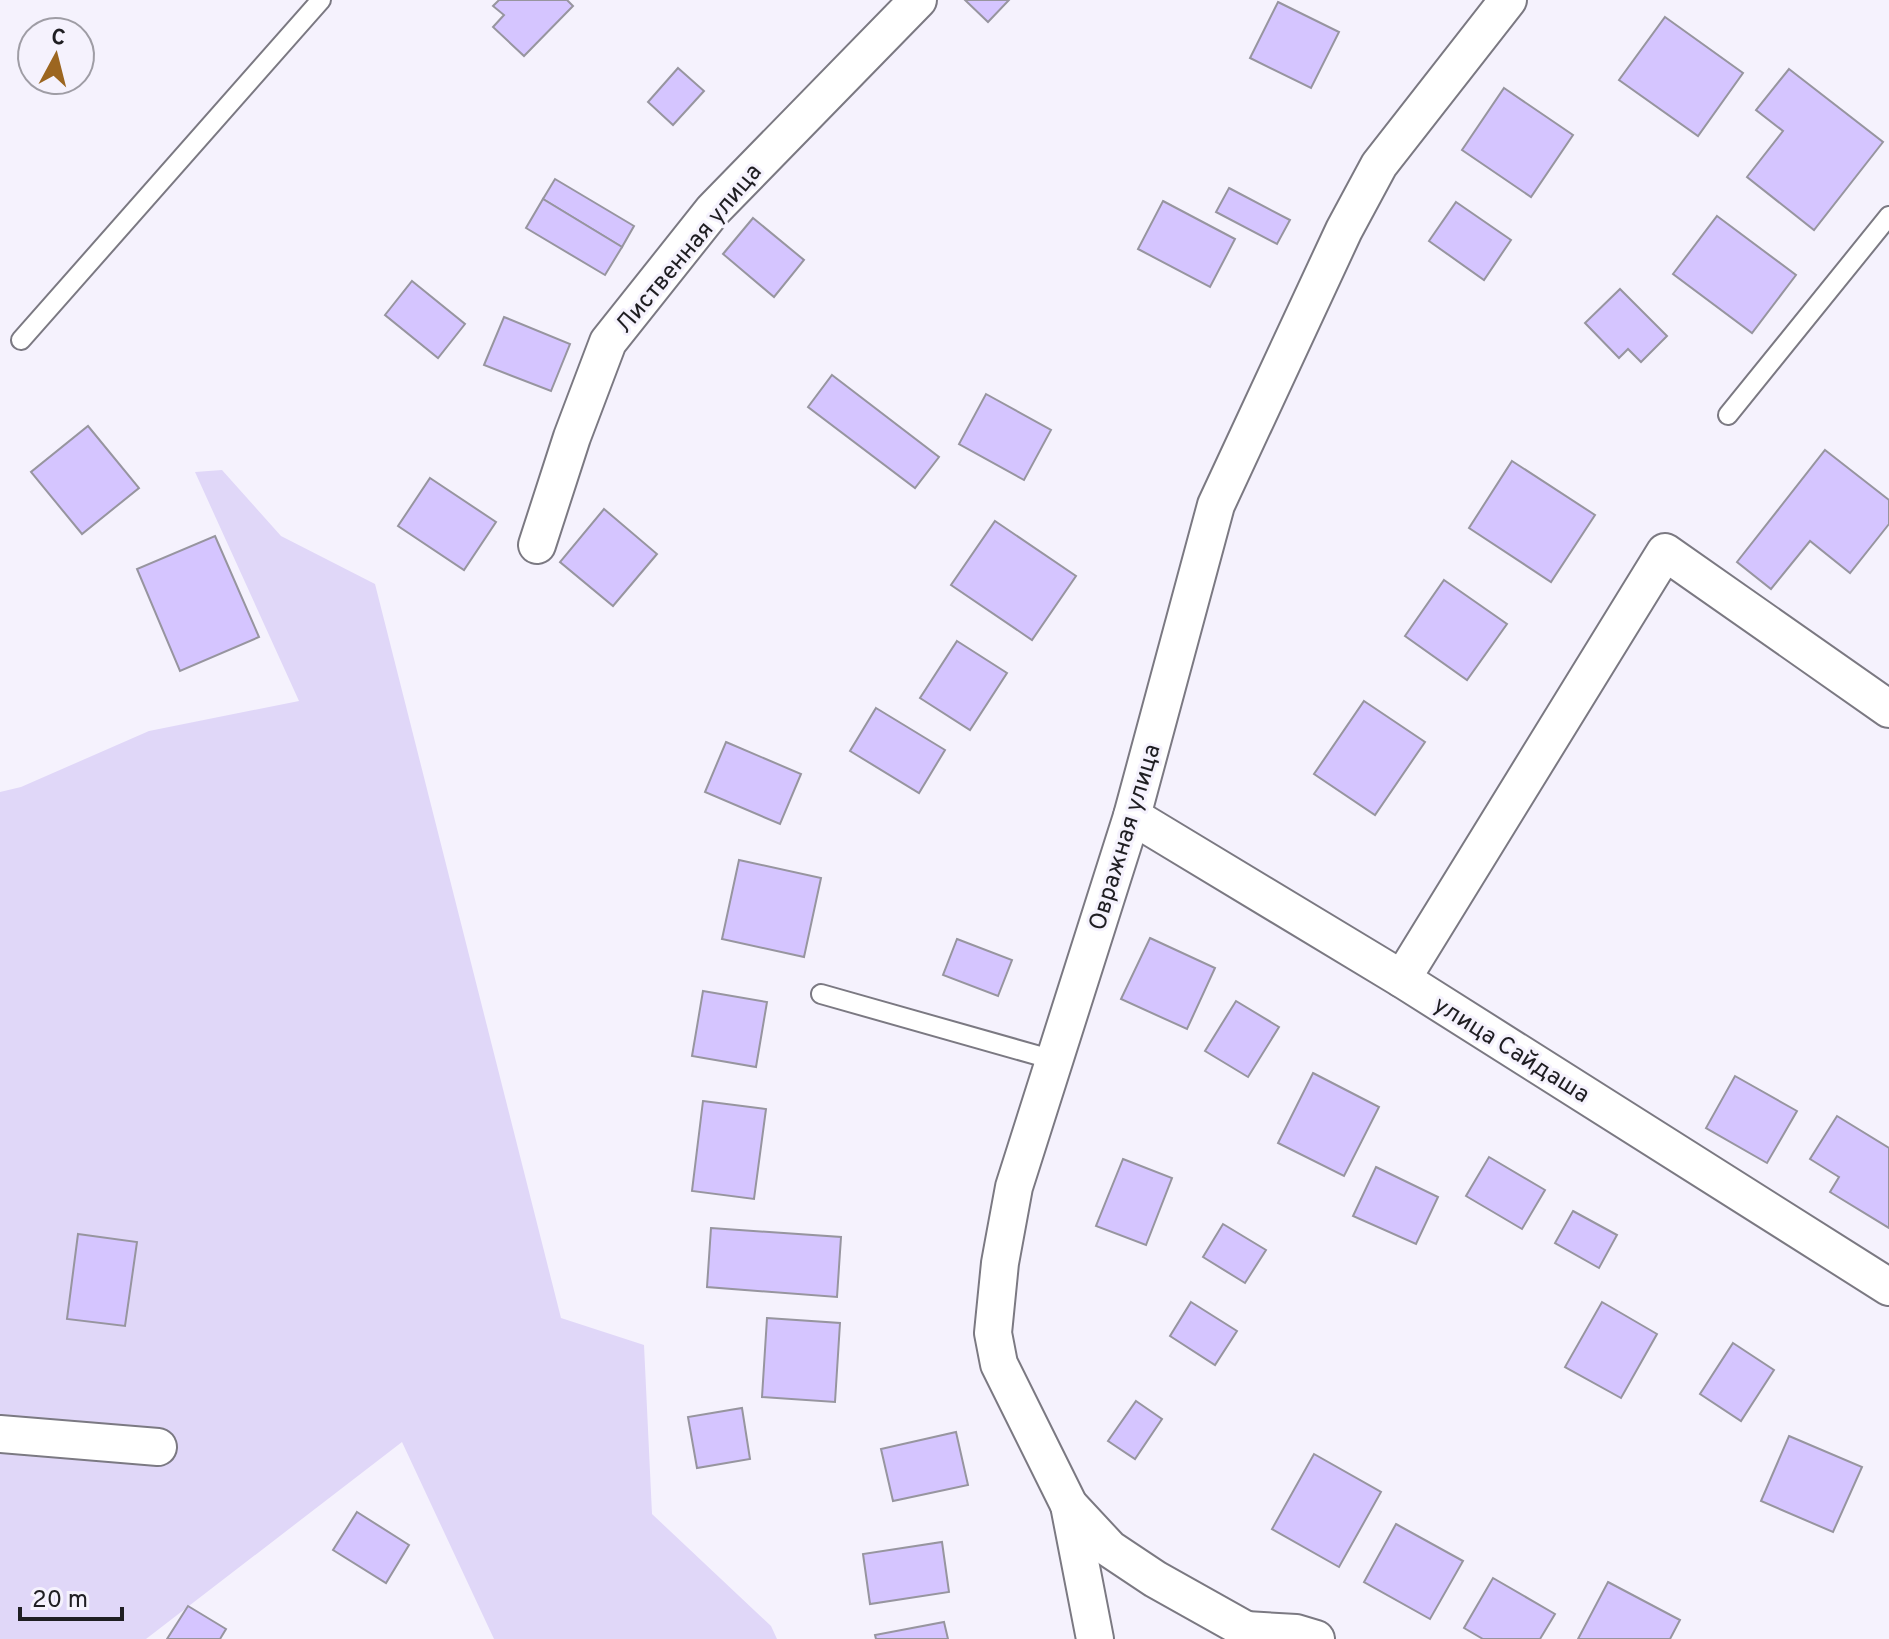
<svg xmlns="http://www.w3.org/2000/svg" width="1889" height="1639" viewBox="0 0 1889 1639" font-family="Overpass,sans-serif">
<rect width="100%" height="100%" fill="#f5f2fd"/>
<!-- green -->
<polygon fill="#e0d7f8" points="222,470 281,536 375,584 561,1318 644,1345 652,1514 771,1626 777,1639 494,1639 402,1442 146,1639 0,1639 0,792 21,787 149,731 299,701 195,472"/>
<!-- building -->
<g fill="#d5c5ff" stroke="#97959f" stroke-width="2">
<polygon points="499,0 567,0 573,6 524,56 493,27 504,15 493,6"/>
<polygon points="965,0 1009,0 988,22"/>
<polygon points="1278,2 1339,32 1311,88 1250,58"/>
<polygon points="1665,17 1743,73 1698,136 1619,80"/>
<polygon points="678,68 704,91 673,125 648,102"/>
<polygon points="1789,69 1883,142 1814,230 1747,177 1783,131 1756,110"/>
<polygon points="1504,88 1573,135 1531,197 1462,150"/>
<polygon points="555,179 634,226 622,247 543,199"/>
<polygon points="1229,188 1290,220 1277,244 1216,212"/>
<polygon points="543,199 622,247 605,275 526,228"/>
<polygon points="1163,201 1235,239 1210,287 1138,249"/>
<polygon points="1456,202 1511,240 1484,280 1429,241"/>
<polygon points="1717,216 1796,275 1752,333 1673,274"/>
<polygon points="753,218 804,260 774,297 723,254"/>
<polygon points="412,281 465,324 438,358 385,315"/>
<polygon points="1620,289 1667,336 1641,362 1628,349 1619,358 1585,323"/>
<polygon points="504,317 570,344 551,391 484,365"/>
<polygon points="832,375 939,457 915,488 808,407"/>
<polygon points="986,394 1051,430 1024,480 959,444"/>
<polygon points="88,426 139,488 82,534 31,472"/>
<polygon points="1825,450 1889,500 1889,524 1850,573 1810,541 1771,589 1737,562"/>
<polygon points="1512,461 1595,515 1551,582 1469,528"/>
<polygon points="430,478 496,522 464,570 398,526"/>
<polygon points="604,509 657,554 613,606 560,562"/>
<polygon points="995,521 1076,576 1032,640 951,585"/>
<polygon points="215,536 259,637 180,671 137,569"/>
<polygon points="1444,580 1507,624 1467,680 1405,636"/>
<polygon points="957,641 1007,673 970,730 920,698"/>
<polygon points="1364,701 1425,742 1375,815 1314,774"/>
<polygon points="876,708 945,750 919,793 850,751"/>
<polygon points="726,742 801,774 780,824 705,792"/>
<polygon points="739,860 821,878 804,957 722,939"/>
<polygon points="1150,938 1215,968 1187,1029 1121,999"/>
<polygon points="957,939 1012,960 998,996 943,975"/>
<polygon points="703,991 767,1002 756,1067 692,1056"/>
<polygon points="1236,1001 1279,1027 1248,1077 1205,1051"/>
<polygon points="1313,1073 1379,1107 1344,1176 1278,1143"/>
<polygon points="1735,1076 1797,1111 1767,1163 1706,1128"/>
<polygon points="703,1101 766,1109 754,1199 692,1191"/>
<polygon points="1837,1116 1889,1148 1889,1228 1830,1192 1839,1177 1810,1159"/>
<polygon points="1489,1157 1545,1190 1522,1229 1466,1196"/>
<polygon points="1123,1159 1172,1178 1146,1245 1096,1226"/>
<polygon points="1376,1167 1438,1197 1416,1244 1353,1216"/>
<polygon points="1573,1211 1617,1235 1599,1268 1555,1243"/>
<polygon points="1223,1224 1266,1250 1245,1283 1203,1257"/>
<polygon points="711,1228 841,1237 837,1297 707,1287"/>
<polygon points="78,1234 137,1242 125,1326 67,1319"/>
<polygon points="1191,1302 1237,1331 1215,1365 1170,1336"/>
<polygon points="1602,1302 1657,1334 1621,1398 1565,1367"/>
<polygon points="767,1318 840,1323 835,1402 762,1397"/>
<polygon points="1733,1343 1774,1370 1741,1421 1700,1394"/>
<polygon points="1136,1401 1162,1419 1135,1459 1108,1441"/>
<polygon points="742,1408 750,1459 697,1468 688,1417"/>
<polygon points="956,1432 968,1485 893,1501 881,1449"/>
<polygon points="1789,1436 1862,1467 1833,1532 1761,1501"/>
<polygon points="1314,1454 1381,1492 1339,1567 1272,1529"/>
<polygon points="357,1512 409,1545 386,1583 333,1550"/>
<polygon points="1396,1524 1463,1561 1430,1619 1364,1582"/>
<polygon points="942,1542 949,1592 870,1604 863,1554"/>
<polygon points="1493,1578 1555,1614 1540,1639 1483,1639 1464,1628"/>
<polygon points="1608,1582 1680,1620 1670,1639 1578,1639"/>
<polygon points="188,1606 226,1629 220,1639 167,1639"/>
<polygon points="944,1622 948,1639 876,1639 875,1635"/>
</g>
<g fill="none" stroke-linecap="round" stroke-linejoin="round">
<!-- service casing -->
<g stroke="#7b7982" stroke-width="22">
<g id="service">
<polyline points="21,340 321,0"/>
<polyline points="1728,415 1889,216"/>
<polyline points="821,994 1054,1060"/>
</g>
</g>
<!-- minor casing -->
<g stroke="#7b7982" stroke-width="40">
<g id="minor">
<polyline points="537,545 572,437 608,342 713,210 918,0"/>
<polyline points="1132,816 1402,979 1889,1287"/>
<polyline points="1402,979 1665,552 1889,709"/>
<polyline points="0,1434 158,1447"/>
<polyline points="1069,1505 1095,1639"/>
<polyline points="1246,1630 1296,1633 1316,1639"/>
<polyline points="1249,1639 1246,1630 1155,1579 1110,1549 1069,1505 999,1364 993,1333 1000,1263 1014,1187 1132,816 1216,505 1344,230 1379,165 1508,0"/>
</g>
</g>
<!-- service -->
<use href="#service" stroke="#fff" stroke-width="18"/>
<!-- minor -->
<use href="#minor" stroke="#fff" stroke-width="36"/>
</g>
<g text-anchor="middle" stroke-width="6" stroke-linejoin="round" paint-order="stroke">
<!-- street labels -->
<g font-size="24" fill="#1f1e22" stroke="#f5f2fd">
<text transform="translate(688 248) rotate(-50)" y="8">Лиственная улица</text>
<text transform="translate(1124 837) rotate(-73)" y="8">Овражная улица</text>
<text transform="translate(1512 1049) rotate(32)" y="8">улица Сайдаша</text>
</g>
</g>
<!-- north arrow -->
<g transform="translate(56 56) rotate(7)"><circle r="38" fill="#f5f2fd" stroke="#9f9da5" stroke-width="2"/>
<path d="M0-6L14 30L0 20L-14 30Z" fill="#9c6620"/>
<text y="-12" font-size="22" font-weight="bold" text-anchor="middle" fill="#1f1e22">С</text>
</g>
<!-- scale -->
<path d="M20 1607v12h102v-12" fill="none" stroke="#1f1e22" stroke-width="4"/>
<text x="32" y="1607" font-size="24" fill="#1f1e22" stroke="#f5f2fd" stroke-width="6" paint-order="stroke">20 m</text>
</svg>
